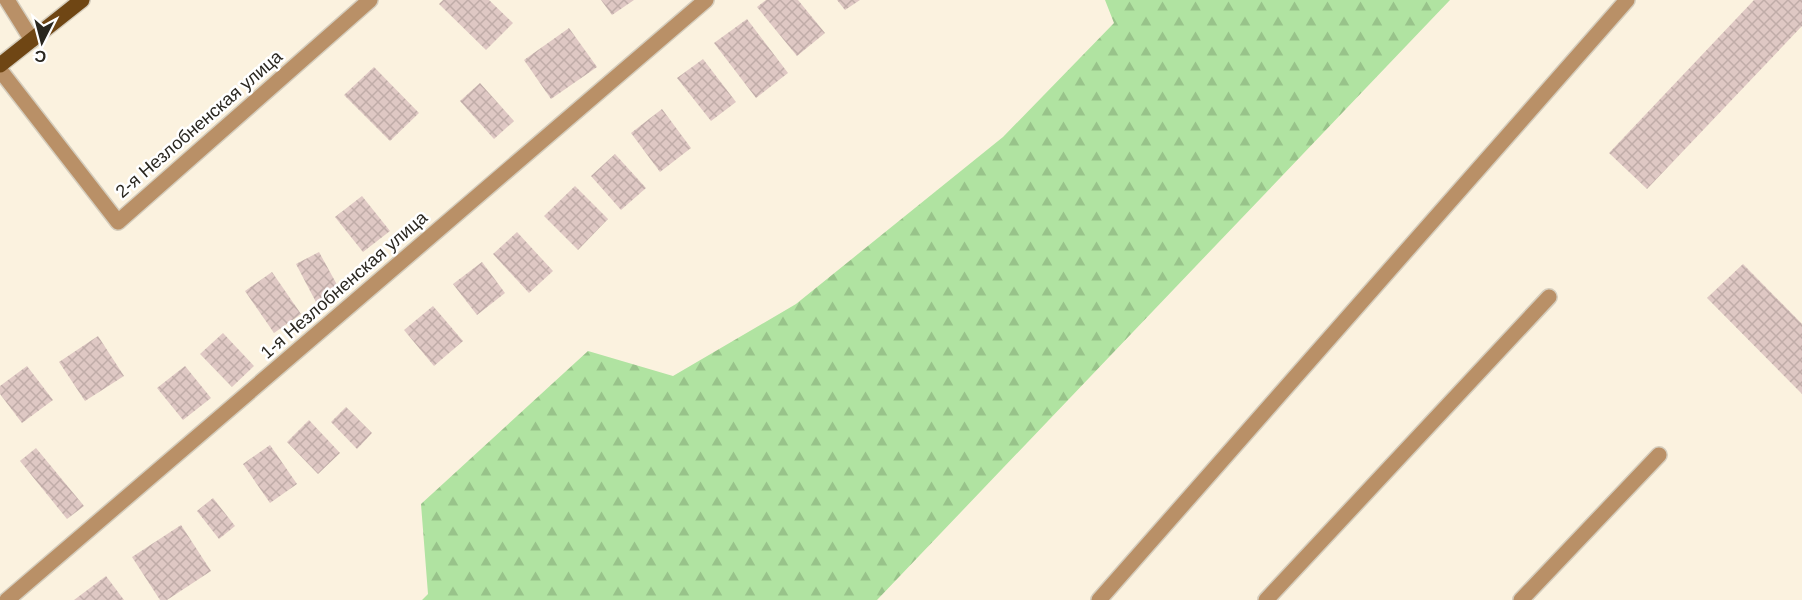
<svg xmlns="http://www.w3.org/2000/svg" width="1802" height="600" viewBox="0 0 1802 600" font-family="Helvetica,sans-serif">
<defs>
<pattern id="forest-firs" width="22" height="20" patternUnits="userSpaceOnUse" patternTransform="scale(1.5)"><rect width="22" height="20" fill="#b0e3a1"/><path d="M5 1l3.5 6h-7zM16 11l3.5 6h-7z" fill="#98c38a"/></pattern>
<pattern id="building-cross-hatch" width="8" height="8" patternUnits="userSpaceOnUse" patternTransform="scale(1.5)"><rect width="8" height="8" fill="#dfc8c4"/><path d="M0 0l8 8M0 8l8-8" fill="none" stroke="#c0aca8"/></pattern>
</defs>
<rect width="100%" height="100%" fill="#fbf2df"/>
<!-- forest -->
<polygon fill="url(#forest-firs)" points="1105,0 1450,0 877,600 422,600 428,594 421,504 588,351 673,376 796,304 1003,137 1114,23"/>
<!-- building -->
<g fill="url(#building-cross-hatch)">
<polygon points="443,0 489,0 513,23 486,50 439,4"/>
<polygon points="601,0 634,0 612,15"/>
<polygon points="766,0 798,0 825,33 797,56 757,7"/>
<polygon points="837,0 860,0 845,10"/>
<polygon points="1754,0 1802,0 1802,26 1647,189 1609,153"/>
<polygon points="747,19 788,73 756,98 714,43"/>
<polygon points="569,28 597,67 551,99 524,60"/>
<polygon points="703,59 736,102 711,121 677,78"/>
<polygon points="374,67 419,113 390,141 344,95"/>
<polygon points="480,83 514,121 494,139 460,101"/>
<polygon points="662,109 691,148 660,172 631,133"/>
<polygon points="615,154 646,188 621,210 591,176"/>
<polygon points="575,186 608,219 578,250 544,216"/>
<polygon points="362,196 390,231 363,252 335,217"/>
<polygon points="517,232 553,271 529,293 493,254"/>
<polygon points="319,252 341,292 317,304 296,264"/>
<polygon points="482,262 505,293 477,315 453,284"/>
<polygon points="1743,264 1802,324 1802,394 1707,298"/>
<polygon points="272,272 301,314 274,333 245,291"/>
<polygon points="433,306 463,341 434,366 404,330"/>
<polygon points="223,333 254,366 232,387 200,354"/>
<polygon points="98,336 124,376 85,401 59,362"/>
<polygon points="27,366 53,400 22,423 0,394 0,386"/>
<polygon points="185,366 211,398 183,420 157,388"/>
<polygon points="346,407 372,433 357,449 331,422"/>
<polygon points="309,420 340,453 318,474 287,442"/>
<polygon points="270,445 297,484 270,503 243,464"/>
<polygon points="36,448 84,506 67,519 20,461"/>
<polygon points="213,498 235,526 219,539 197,511"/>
<polygon points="181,525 211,571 167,600 160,600 132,557"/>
<polygon points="106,576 124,600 74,600"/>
</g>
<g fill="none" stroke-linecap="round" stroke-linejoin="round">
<!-- minor casing -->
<g stroke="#d5cdbd" stroke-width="18">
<g id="minor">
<polyline points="7,0 32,40"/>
<polyline points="0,70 118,222 370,0"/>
<polyline points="7,600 706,0"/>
<polyline points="1099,600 1627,0"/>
<polyline points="1266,600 1549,297"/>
<polyline points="1521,600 1659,455"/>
</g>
</g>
<!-- major casing -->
<g stroke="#d5cdbd" stroke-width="18">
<polyline id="major" points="0,65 82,0"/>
</g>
<!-- minor -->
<use href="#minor" stroke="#b99067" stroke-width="15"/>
<!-- major -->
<use href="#major" stroke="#6f4614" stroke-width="15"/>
</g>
<g text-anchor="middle" stroke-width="5" stroke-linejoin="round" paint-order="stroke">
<!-- street labels -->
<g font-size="18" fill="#2a2720" stroke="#fff">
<text transform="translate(199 124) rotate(-41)" y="6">2-я Незлобненская улица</text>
<text transform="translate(344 285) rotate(-41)" y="6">1-я Незлобненская улица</text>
</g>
</g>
<!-- north arrow -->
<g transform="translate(42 42) rotate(186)" stroke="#ffffff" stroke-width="4.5" paint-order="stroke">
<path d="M0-4.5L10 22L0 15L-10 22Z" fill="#2a2720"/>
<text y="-9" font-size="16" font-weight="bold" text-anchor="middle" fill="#2a2720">С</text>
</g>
</svg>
